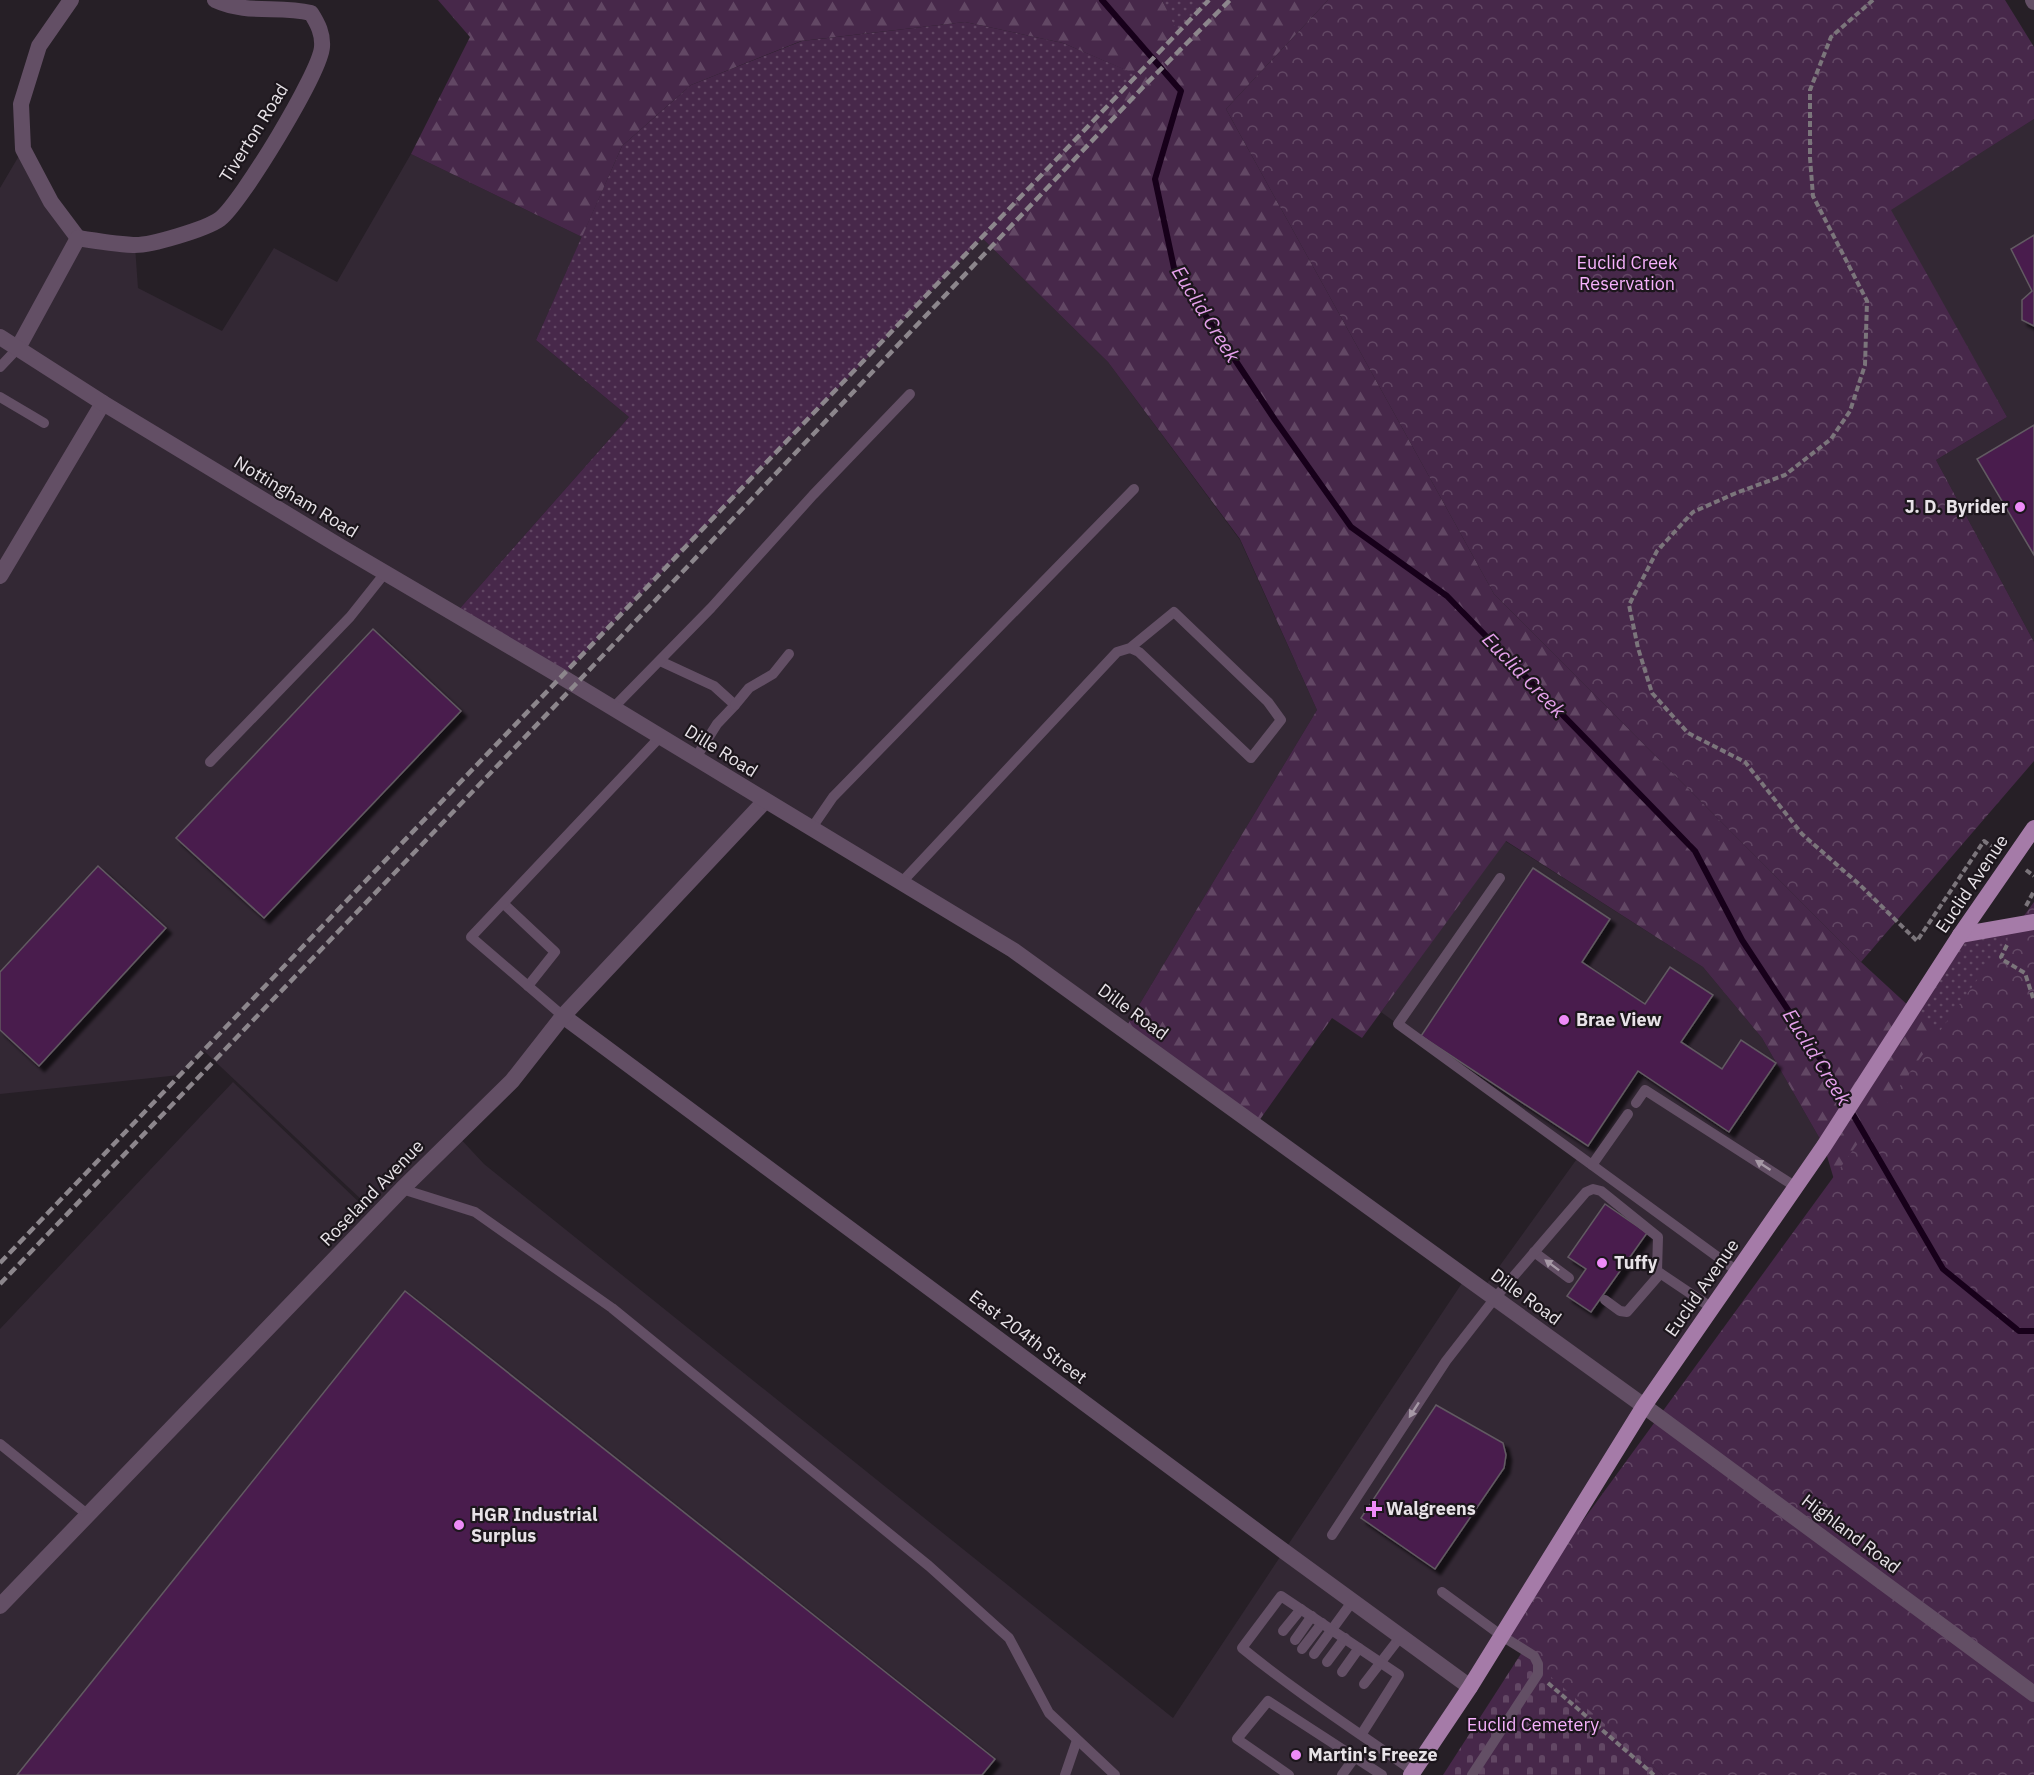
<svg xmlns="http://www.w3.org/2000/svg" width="2034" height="1775" viewBox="0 0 2034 1775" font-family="'IBM Plex Sans',sans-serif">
<defs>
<pattern id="grass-dots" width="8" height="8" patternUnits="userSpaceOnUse" patternTransform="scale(1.5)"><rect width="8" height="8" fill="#47284a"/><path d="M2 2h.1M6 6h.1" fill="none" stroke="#624764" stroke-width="1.8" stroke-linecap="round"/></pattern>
<pattern id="forest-firs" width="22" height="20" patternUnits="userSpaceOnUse" patternTransform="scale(1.5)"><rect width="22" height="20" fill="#47284a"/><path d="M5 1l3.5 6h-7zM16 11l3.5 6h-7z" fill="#624764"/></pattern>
<pattern id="cemetery-stones" width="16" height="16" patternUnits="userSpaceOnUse" patternTransform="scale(1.5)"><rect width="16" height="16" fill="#47284a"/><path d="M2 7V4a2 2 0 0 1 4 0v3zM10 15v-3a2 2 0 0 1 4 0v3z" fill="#624764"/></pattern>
<pattern id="park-crowns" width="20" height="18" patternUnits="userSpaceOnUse" patternTransform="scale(1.5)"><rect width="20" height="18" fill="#47284a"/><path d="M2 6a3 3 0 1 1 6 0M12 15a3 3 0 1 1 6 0" fill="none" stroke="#624764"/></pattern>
<filter id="shadow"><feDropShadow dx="5.5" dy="5.5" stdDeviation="1.5" flood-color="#0009"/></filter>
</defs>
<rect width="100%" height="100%" fill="#261f26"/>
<!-- built -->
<g fill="#332834">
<polygon points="2034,119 2034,642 1936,460 2007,417 1890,210"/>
<polygon points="23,149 78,238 135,246 138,288 222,331 274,248 337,282 411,154 582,237 536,340 629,417 455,614 561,677 982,238 1108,362 1240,540 1317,710 1124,1030 765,801 457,1135 484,1164 1173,1718 1466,1277 1483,1289 1579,1156 1381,1012 1505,841 1703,967 1762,1038 1824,1146 1411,1775 0,1775 0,1329 233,1082 362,1205 365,1203 204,1051 180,1075 0,1094 0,188"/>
</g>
<!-- grass -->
<g fill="url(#grass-dots)">
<polygon points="1162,0 1209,0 1177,34"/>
<polygon points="965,22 1063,43 1138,75 562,677 455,614 629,417 536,340 622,146 691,85 802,41"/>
<polygon points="2034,920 2034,1219 1912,1010 1960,935"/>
</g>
<!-- forest -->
<polygon fill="url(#forest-firs)" points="438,0 1162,0 1178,33 1209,0 1328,0 1226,109 1494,594 1861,962 2001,1091 1865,1283 1824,1146 1762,1038 1703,967 1506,841 1362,1038 1332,1018 1256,1125 1124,1030 1317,710 1240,539 1108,362 982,238 1137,75 1063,43 965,22 801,41 691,85 622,146 582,237 411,154 470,37"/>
<!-- cemetery -->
<polygon fill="url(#cemetery-stones)" points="1524,1649 1663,1775 1443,1775"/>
<!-- park -->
<g fill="url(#park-crowns)">
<polygon points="1328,0 2005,0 2034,47 2034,119 1891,210 2007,417 1936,460 2034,642 2034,761 1861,962 1494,594 1226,109"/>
<polygon points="2034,902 2034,1775 1663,1775 1501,1633"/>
</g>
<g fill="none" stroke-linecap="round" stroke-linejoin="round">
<!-- stream -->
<polyline stroke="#17001a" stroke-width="6" points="1102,0 1181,91 1155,179 1174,268 1275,420 1351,527 1447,596 1695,851 1742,940 1823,1063 1943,1269 2019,1331 2034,1331"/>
</g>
<!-- building -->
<g fill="#491e4e" stroke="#625a62" stroke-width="1.5" filter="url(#shadow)">
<polygon points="2034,235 2034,326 2022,320 2022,300 2032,291 2011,249"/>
<polygon points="2034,425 2034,555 1977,459"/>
<polygon points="373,629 461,711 264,918 176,838"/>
<polygon points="98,866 166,928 39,1066 0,1030 0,972"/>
<polygon points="1533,868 1610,919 1582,962 1645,1004 1670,967 1713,995 1681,1042 1722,1069 1741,1040 1776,1063 1729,1132 1638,1071 1588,1146 1421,1036"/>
<polygon points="1605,1204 1647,1233 1591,1312 1567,1296 1586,1269 1568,1257"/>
<polygon points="405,1291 995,1759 982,1775 17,1775"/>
<polygon points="1436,1405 1503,1443 1506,1455 1504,1468 1435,1569 1361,1518"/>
</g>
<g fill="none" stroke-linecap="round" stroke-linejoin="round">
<!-- path -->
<g stroke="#7b757b" stroke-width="4" stroke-dasharray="6 3" stroke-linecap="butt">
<polyline points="1873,0 1831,37 1810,90 1810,158 1813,196 1867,301 1865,365 1850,411 1831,439 1785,475 1736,493 1693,512 1657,551 1629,605 1638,648 1652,693 1688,733 1745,762 1802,834 1860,885 1917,941 1984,841 1998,851"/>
<polyline points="2026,870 2034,876"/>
<polyline points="2026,906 2034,891"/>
<polyline points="2007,945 2001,957 2003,960 2025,973 2034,1001"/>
<polyline points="1548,1683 1654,1775"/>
</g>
<!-- service -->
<g stroke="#634f65" stroke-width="10">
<polyline points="0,367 18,348"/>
<polyline points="0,397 44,423"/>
<polyline points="660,661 714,686 735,705 717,724 695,759"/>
<polyline points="735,705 749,688 773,674 789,654"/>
<polyline points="613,708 711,608 813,495 910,394"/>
<polyline points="210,762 350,617 385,573"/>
<polyline points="811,829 833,797 1134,489"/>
<polyline points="1500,878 1398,1024 1592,1165"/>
<polyline points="901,883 1117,652 1130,648 1139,652 1251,758 1281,720 1268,702 1174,612 1130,648"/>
<polyline points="504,904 555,952 528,986"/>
<polyline points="563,1016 471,937 660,737"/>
<polyline points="1636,1103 1645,1090 1796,1187"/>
<polyline points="1628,1114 1592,1165 1737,1271"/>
<polyline points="402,1189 475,1212 612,1308 929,1566 1009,1638 1049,1713 1115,1775"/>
<polyline points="1534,1252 1569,1278"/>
<polyline points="1605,1300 1620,1311 1627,1312 1660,1274"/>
<polyline points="0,1444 88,1515"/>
<polyline points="1332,1535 1446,1361 1495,1298 1586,1192 1593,1189 1601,1191 1658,1237 1657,1271 1712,1308"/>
<polyline points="1442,1592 1502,1636 1534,1656 1538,1664 1538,1674 1472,1775"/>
<polyline points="1283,1631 1301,1609"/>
<polyline points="1295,1640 1312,1616"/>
<polyline points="1302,1649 1322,1623"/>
<polyline points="1314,1654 1352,1602"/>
<polyline points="1327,1662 1345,1638"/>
<polyline points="1342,1672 1359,1648"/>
<polyline points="1364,1684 1401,1636"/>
<path d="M1361 1735 1399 1675 1281 1596 1242 1648C1296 1692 1356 1731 1413 1771"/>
<polyline points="1065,1775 1077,1740"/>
<polyline points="1289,1775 1237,1739 1268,1701 1382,1775"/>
<polyline points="1342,1775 1355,1757"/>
</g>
<!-- minor -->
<g stroke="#634f65" stroke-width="16">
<polyline points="71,0 39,46 21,104 23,149 51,202 78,238"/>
<path d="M18 348 78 238C96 241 115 244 133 245 150 246 206 229 220 219 241 203 320 73 322 47 323 34 318 24 311 13 278 5 248 15 215 0"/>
<polyline points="0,576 103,403"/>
<polyline points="563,1016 1285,1552 1470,1687"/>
<polyline points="0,1606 402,1189 512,1081 563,1016 765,801"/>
</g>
<!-- tertiary -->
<g stroke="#634f65" stroke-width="16">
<polyline points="2033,0 2034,2"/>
<polyline points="0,337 103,403 336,544 562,677 1013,950 1644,1406 2034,1694"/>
</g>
<!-- primary -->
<g stroke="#a57ba8" stroke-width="16">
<polyline points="1960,935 2034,922"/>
<polyline points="1411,1775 1470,1687 1644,1406 1824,1146 1960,935 2034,828"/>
</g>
<!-- rail -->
<g stroke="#8c868c" stroke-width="4.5" stroke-dasharray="9 4.5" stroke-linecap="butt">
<polyline points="0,1263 1209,0"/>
<polyline points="0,1284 574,686 1146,84 1230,0"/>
</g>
</g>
<!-- one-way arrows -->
<defs><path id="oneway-solid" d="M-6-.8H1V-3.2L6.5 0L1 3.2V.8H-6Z" transform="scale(1.5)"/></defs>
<g fill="#a699a6">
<use href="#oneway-solid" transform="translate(1763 1165) rotate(-147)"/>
<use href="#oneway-solid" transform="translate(1552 1265) rotate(-143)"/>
<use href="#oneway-solid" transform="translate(1414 1410) rotate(123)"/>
</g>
<!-- markers -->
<g fill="#ee8bf8" stroke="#1c161c" stroke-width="2">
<circle cx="2020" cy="507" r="6"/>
<circle cx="1564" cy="1020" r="6"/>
<circle cx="1602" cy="1263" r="6"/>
<path d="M1371 1500h6v6h6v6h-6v6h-6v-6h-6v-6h6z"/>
<circle cx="459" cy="1525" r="6"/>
<circle cx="1296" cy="1755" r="6"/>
</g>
<g text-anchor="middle" stroke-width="4.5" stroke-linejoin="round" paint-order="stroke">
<!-- street labels -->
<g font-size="18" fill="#e8e3e8" stroke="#1c161c">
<text transform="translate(254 133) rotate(-58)" y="6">Tiverton Road</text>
<text transform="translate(296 497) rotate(31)" y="6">Nottingham Road</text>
<text transform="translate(721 751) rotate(32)" y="6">Dille Road</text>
<text transform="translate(1972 884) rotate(-56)" y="6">Euclid Avenue</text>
<text transform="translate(1133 1012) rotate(36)" y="6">Dille Road</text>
<text transform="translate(372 1193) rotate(-46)" y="6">Roseland Avenue</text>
<text transform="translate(1702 1288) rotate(-55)" y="6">Euclid Avenue</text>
<text transform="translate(1526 1297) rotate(36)" y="6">Dille Road</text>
<text transform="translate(1028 1337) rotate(37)" y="6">East 204th Street</text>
<text transform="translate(1851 1534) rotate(37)" y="6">Highland Road</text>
</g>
<!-- park labels -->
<g font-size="18" fill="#f7b2fd" stroke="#1c161c">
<text x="1627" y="269">Euclid Creek<tspan x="1627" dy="21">Reservation</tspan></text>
<text x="1533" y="1731">Euclid Cemetery</text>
</g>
<!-- poi labels -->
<g font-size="18" font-weight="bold" fill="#e8e3e8" stroke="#1c161c" text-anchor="start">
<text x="2008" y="513" text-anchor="end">J. D. Byrider</text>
<text x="1576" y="1026">Brae View</text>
<text x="1614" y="1269">Tuffy</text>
<text x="1386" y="1515">Walgreens</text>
<text x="471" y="1521">HGR Industrial<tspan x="471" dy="21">Surplus</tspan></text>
<text x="1308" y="1761">Martin's Freeze</text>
</g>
<!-- water labels -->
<g font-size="20" font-style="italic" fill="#e6a1ec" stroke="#1c161c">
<text transform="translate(1206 314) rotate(58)" y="7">Euclid Creek</text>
<text transform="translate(1524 675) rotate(46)" y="7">Euclid Creek</text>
<text transform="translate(1817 1057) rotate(58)" y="7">Euclid Creek</text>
</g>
</g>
</svg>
